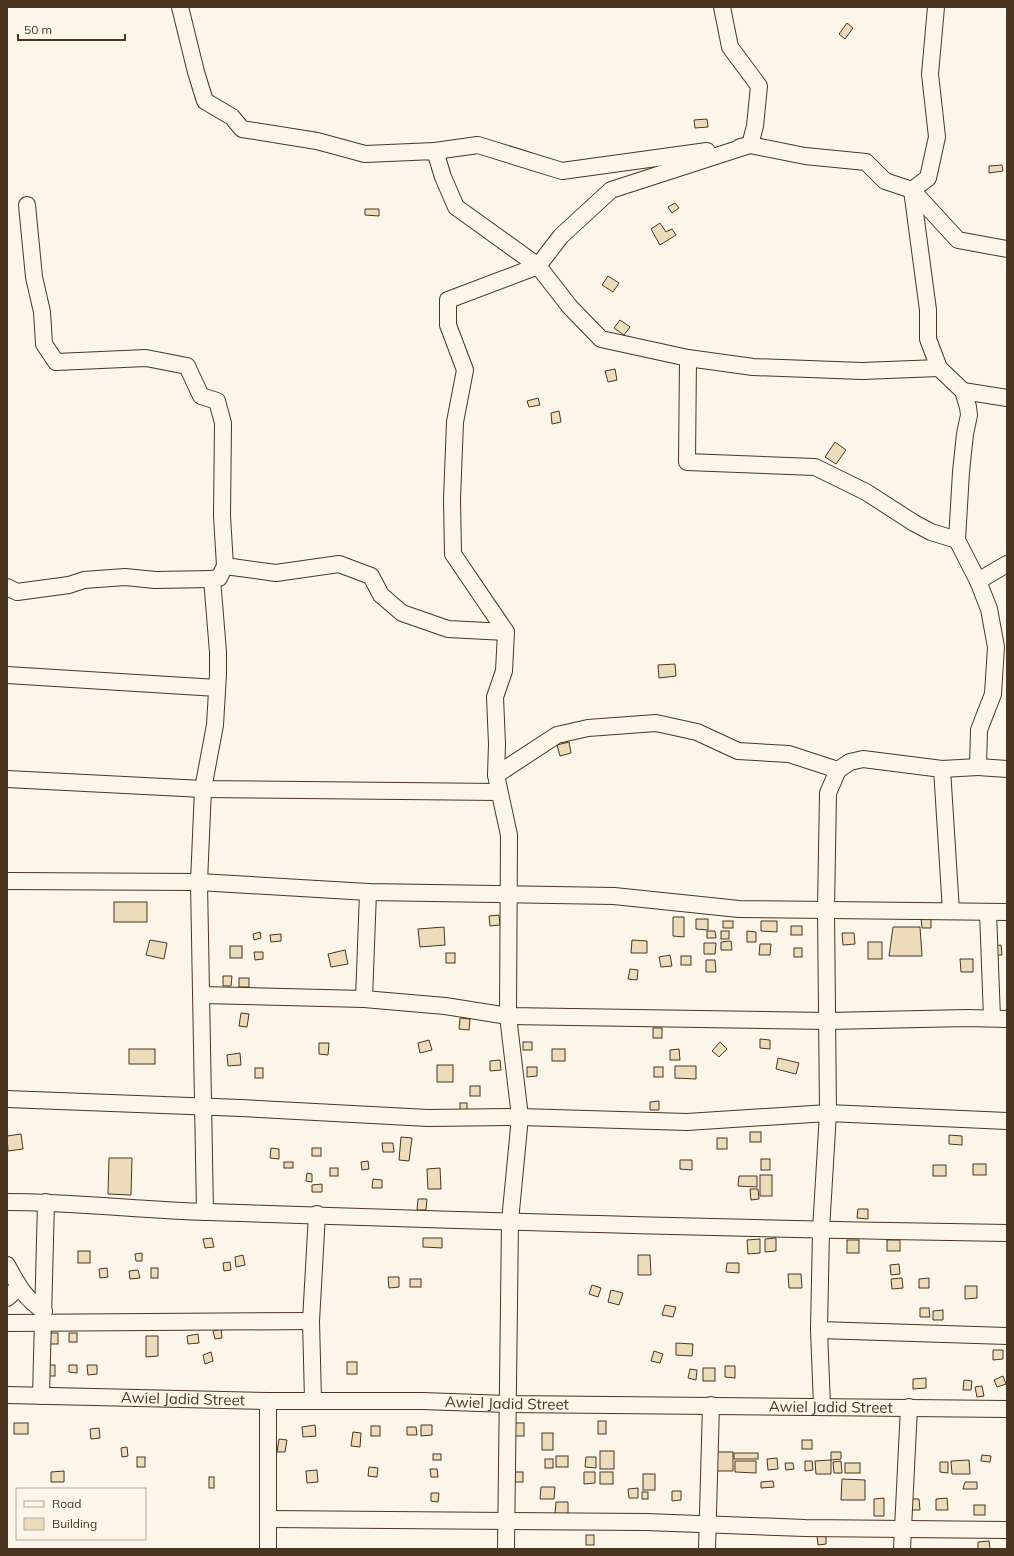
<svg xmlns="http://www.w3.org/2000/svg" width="1014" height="1556" viewBox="0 0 1014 1556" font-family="Mulish,sans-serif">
<rect width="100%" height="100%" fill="#fbf6e9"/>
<!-- building -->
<g fill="#ecdcbc" stroke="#4a3520">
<polygon points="847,23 853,28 845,39 839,34"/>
<polygon points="707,119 708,127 695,128 694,120"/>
<polygon points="1002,165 1003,171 989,173 989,166"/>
<polygon points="675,203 679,208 672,213 668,207"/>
<polygon points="365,209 379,209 379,216 365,215"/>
<polygon points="660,223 666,232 672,229 676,235 660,245 651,229"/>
<polygon points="608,276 619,283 613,292 602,285"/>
<polygon points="620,320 630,327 624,335 614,328"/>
<polygon points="615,369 617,380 608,382 605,371"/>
<polygon points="538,398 540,405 529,407 527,401"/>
<polygon points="559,411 561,422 552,424 551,413"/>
<polygon points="835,442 846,450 836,464 825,457"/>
<polygon points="675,664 676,676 659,678 658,665"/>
<polygon points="569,742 571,753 560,756 557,745"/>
<rect x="114" y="902" width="33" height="20"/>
<polygon points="499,915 500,925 490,926 489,916"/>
<polygon points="673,917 684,917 684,937 673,936"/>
<polygon points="931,917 931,928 922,928 921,918"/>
<polygon points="696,919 708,919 708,930 696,929"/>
<rect x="723" y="921" width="10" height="7"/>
<polygon points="761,921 777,921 777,932 761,931"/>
<rect x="791" y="926" width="11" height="9"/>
<polygon points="444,927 445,945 420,947 418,929"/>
<polygon points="893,927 920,927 922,956 889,956"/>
<polygon points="707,931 715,931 716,938 707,938"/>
<rect x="721" y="931" width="8" height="8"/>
<polygon points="747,931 756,932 756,942 747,942"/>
<polygon points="260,932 261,938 254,940 253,934"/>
<polygon points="842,933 854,933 855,944 843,945"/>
<polygon points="281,934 281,941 271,942 270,935"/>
<polygon points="150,940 167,943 164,959 146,955"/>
<polygon points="632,940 647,941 647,953 631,953"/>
<polygon points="731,941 732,950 721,950 721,942"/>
<rect x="868" y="942" width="14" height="17"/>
<polygon points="704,943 716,943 715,954 704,954"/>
<polygon points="760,944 771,944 770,955 759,955"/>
<polygon points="1001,945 1002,955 993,955 992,946"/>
<rect x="230" y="946" width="12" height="12"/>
<rect x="794" y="948" width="8" height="9"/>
<polygon points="345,950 348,964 331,967 328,954"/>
<polygon points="254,952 263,952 263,959 255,960"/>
<rect x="446" y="953" width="9" height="10"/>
<polygon points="670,955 672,966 661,967 659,957"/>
<rect x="681" y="956" width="10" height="9"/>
<polygon points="960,959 973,959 973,972 961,972"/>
<polygon points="706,960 715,960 716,972 706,972"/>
<polygon points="630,969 638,970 637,980 628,979"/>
<polygon points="223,976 232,976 231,986 223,986"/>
<rect x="239" y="978" width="10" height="9"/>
<polygon points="241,1013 249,1014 247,1027 239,1026"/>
<polygon points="460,1018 470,1019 469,1030 459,1029"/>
<rect x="653" y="1028" width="9" height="10"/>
<polygon points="760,1039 770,1040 770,1049 760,1048"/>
<polygon points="429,1040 432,1050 420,1053 418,1043"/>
<rect x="523" y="1042" width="9" height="8"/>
<polygon points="720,1042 727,1049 719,1057 712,1051"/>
<polygon points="319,1043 329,1043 328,1055 319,1054"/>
<rect x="129" y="1049" width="26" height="15"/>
<rect x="552" y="1049" width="13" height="12"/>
<polygon points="679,1049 680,1060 670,1060 670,1050"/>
<polygon points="240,1053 241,1065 228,1066 227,1055"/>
<polygon points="778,1058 799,1063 796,1074 776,1069"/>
<polygon points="500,1060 501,1070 490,1071 490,1061"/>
<rect x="437" y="1065" width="16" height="17"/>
<polygon points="675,1066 696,1066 696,1079 675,1078"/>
<polygon points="527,1067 537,1067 537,1076 527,1077"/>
<rect x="654" y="1067" width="9" height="10"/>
<rect x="255" y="1068" width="8" height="10"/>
<rect x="470" y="1086" width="10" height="10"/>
<polygon points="659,1101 659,1110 650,1110 650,1102"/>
<rect x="460" y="1103" width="7" height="8"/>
<rect x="750" y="1132" width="11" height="10"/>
<polygon points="21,1134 23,1149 8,1151 7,1136"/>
<polygon points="949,1135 962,1136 962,1145 949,1144"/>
<polygon points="401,1137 412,1138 409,1161 399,1160"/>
<rect x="717" y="1138" width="10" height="11"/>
<polygon points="382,1143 393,1143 394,1152 383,1152"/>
<polygon points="271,1148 279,1149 279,1159 270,1158"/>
<rect x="312" y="1148" width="9" height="8"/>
<polygon points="109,1158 132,1158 131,1195 108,1194"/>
<rect x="761" y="1159" width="9" height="11"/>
<polygon points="680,1160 692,1160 692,1170 680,1169"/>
<polygon points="368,1161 369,1169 362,1170 361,1162"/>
<rect x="284" y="1162" width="9" height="6"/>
<rect x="973" y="1164" width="13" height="11"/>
<rect x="933" y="1165" width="13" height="11"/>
<rect x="330" y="1168" width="8" height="8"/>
<polygon points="440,1168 441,1189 428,1189 427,1169"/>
<polygon points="307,1173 312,1174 312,1182 306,1181"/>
<rect x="760" y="1175" width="12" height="21"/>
<polygon points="739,1176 757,1176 757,1187 738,1186"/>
<polygon points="373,1179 382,1180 382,1188 372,1188"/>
<polygon points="322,1184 322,1192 312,1192 312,1185"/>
<polygon points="750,1189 758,1189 759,1199 751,1200"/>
<polygon points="418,1199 427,1199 426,1210 417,1210"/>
<polygon points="858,1209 868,1209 868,1219 857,1218"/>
<polygon points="212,1238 214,1247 205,1248 203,1239"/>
<polygon points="423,1238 442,1238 442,1248 423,1247"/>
<polygon points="776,1238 776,1251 765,1252 765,1239"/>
<polygon points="760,1239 760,1253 748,1254 747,1240"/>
<rect x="847" y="1240" width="12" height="13"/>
<rect x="887" y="1240" width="13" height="11"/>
<rect x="78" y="1251" width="12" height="12"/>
<polygon points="142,1253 142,1261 136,1261 135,1254"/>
<polygon points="243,1255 245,1265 236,1267 235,1257"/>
<polygon points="638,1255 650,1255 651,1275 638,1275"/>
<polygon points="230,1262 231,1270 224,1271 223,1263"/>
<polygon points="727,1263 739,1263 739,1273 726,1272"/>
<polygon points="899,1264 900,1274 891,1275 890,1265"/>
<polygon points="107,1268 108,1277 100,1278 99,1269"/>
<rect x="151" y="1268" width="7" height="10"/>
<polygon points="138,1270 140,1278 130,1279 129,1271"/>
<polygon points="788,1274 801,1274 802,1288 789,1288"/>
<polygon points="388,1277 399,1277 399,1287 389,1288"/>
<polygon points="902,1278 903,1288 892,1289 891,1279"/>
<polygon points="929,1278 929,1288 919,1288 919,1279"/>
<rect x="410" y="1279" width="11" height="8"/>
<polygon points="592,1285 601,1288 598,1297 589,1294"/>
<polygon points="965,1286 977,1286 977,1298 965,1299"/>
<polygon points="611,1290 623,1293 619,1305 608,1302"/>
<polygon points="665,1305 676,1307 673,1317 662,1315"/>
<polygon points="920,1308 929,1308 930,1317 920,1317"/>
<polygon points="943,1310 943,1320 933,1320 933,1311"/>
<polygon points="221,1329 222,1338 215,1339 213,1331"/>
<rect x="48" y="1333" width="10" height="11"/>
<rect x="69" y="1333" width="8" height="9"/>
<polygon points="198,1334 199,1343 188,1344 187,1336"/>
<polygon points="146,1336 158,1336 158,1356 146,1357"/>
<polygon points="676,1343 693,1344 692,1356 676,1355"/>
<polygon points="993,1350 1003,1350 1003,1359 993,1360"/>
<polygon points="654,1351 663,1354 660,1363 651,1361"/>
<polygon points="211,1352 213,1361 205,1364 203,1355"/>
<rect x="347" y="1362" width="10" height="12"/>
<rect x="44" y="1365" width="11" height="11"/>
<polygon points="69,1365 77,1365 77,1373 69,1372"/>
<polygon points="87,1365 97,1365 97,1374 88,1375"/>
<polygon points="725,1366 735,1366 735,1378 725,1377"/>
<rect x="703" y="1368" width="12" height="13"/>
<polygon points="690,1369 697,1370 696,1380 688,1378"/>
<polygon points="1003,1376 1006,1384 997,1387 994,1380"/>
<polygon points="926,1378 926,1388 913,1389 913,1379"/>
<polygon points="964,1380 972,1381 971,1390 963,1390"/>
<polygon points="982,1386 984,1396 977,1397 975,1387"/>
<rect x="598" y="1421" width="8" height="13"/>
<rect x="14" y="1423" width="14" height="11"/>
<rect x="509" y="1423" width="15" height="13"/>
<polygon points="315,1425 316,1436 303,1437 302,1427"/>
<polygon points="421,1425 432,1425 432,1435 421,1436"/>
<rect x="371" y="1426" width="9" height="10"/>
<polygon points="407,1427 416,1427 417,1435 407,1435"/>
<polygon points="99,1428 100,1438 91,1439 90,1429"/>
<polygon points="353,1432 361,1433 360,1447 351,1446"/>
<rect x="542" y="1433" width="11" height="17"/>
<polygon points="279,1439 287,1440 285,1452 277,1452"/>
<rect x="802" y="1440" width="10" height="9"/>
<polygon points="127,1447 128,1456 122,1457 121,1448"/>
<rect x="600" y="1451" width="14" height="18"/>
<polygon points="714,1452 733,1452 733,1471 715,1471"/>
<polygon points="831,1452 841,1452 841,1459 831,1460"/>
<rect x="734" y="1453" width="24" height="6"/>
<rect x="433" y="1454" width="8" height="6"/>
<polygon points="982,1455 991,1456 990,1462 981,1461"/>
<rect x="556" y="1456" width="12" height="11"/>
<rect x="137" y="1457" width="8" height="10"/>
<polygon points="586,1457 596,1457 596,1468 585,1467"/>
<polygon points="777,1458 778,1469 768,1470 767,1459"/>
<rect x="545" y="1459" width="8" height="9"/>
<polygon points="831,1460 831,1474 816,1474 815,1461"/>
<polygon points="969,1460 970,1474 952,1474 951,1461"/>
<polygon points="735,1461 756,1461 756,1473 735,1472"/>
<polygon points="805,1461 812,1461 813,1470 805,1471"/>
<polygon points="841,1461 842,1473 834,1473 833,1462"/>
<polygon points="940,1462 948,1462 948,1473 940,1472"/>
<polygon points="785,1463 793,1463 794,1469 786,1470"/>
<rect x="845" y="1463" width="15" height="10"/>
<polygon points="369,1467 378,1468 377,1477 368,1476"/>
<polygon points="430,1469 437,1469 438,1477 431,1477"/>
<polygon points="317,1470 318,1482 307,1483 306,1471"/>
<polygon points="64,1471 64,1482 51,1482 51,1472"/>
<rect x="513" y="1472" width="10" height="10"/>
<polygon points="584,1472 595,1472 595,1483 584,1484"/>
<rect x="600" y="1472" width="13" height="12"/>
<rect x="643" y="1474" width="12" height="16"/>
<rect x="209" y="1477" width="5" height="11"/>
<polygon points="842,1479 865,1480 865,1500 841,1500"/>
<polygon points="773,1481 774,1487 761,1488 761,1482"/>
<polygon points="965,1482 977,1482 977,1489 963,1489"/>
<polygon points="541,1487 555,1487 554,1499 540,1499"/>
<polygon points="638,1488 638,1498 629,1498 628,1489"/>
<polygon points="672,1491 681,1491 681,1500 672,1501"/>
<rect x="642" y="1492" width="6" height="7"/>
<polygon points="431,1493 439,1493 438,1502 431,1501"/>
<polygon points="884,1498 884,1516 874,1516 874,1499"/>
<polygon points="947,1498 948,1510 936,1510 936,1499"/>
<polygon points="908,1499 919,1499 920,1510 909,1510"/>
<polygon points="556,1502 568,1502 568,1514 555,1514"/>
<rect x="974" y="1505" width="11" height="10"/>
<rect x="586" y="1535" width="8" height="10"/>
<polygon points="826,1535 826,1544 818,1545 817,1536"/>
<polygon points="989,1541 990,1549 978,1549 978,1542"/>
</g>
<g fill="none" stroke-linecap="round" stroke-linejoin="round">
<!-- minor casing -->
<g stroke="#4a3520" stroke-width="18">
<g id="minor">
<polyline points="180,7 196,72 205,101 232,117 242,129 317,141 365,154 435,151 443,177 456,207 538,266 570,307 601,339 688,358 687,462 815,467 866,492 914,523 931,532 957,540"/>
<polyline points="722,7 730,47 759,86 755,126 750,145"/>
<polyline points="740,147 750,145 805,156 866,162 885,181 912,190 958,240 1007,249"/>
<polyline points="435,151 478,145 562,171 707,151"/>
<polyline points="27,205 34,277 42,312 44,344 56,362 146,358 187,366 201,396 217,401 223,423 222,516 225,566 219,578 212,579 218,652 218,674 215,725 203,789 199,882 205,1212"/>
<polyline points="688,358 753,367 862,371 939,368"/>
<polyline points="963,391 1007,398"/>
<polyline points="225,566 276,573 339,564 371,576 381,595 402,613 448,629 506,632"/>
<polyline points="978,581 1007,564"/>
<polyline points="7,587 17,592 69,585 84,580 125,577 155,580 212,579"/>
<polyline points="7,675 217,688"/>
<polyline points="978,767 1007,769"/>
<polyline points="942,769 951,911"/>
<polyline points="496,775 557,735 588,728 656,723 697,732 738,751 789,754 838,770"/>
<polyline points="7,779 203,789 499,792"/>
<polyline points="7,881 199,882 368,892 614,896 739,909 1007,912"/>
<polyline points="988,912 992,1018"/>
<polyline points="201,995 364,999 445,1006 508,1016 828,1021 967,1018 1007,1019"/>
<polyline points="364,999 368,892"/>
<polyline points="7,1099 241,1108 428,1118 520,1117 687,1122 828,1113 1007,1121"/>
<path d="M7 1202C74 1202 141 1210 208 1212 474 1221 741 1229 1007 1233"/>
<path d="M7 1265C18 1285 24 1298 44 1311"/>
<polyline points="7,1298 18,1288"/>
<polyline points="7,1323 311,1321"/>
<polyline points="819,1330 1007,1336"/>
<path id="s1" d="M7 1395 268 1401H422L508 1404 1007 1409"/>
<polyline points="41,1396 46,1202"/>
<polyline points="313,1400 311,1321 317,1214"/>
<polyline points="822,1406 819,1330 821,1230 828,1113 826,909 828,793 838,770 850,762 863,759 942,769 978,767 979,730 993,694 996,647 989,609 978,581 957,540 961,472 965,434 969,415 968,407 963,391 939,368 928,339 928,310 912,190 928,178 937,137 930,74 936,7"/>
<polyline points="269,1519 646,1522 805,1528 1007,1530"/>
<polyline points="268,1549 268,1401"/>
<polyline points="506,1549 510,1221 520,1117 508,1016 509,835 496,775 497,744 495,697 504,671 506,632 453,554 452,499 455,422 465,370 448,325 448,300 538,266 561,236 611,190 750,145"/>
<polyline points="707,1549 711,1405"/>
<polyline points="902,1549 909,1407"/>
</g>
</g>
<!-- minor -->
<use href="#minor" stroke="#fbf6e9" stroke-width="16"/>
</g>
<g text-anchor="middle" stroke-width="3" stroke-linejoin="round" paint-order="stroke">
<!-- street labels -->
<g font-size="15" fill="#4a3520" stroke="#fbf6e9">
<text dy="5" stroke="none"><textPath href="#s1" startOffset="176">Awiel Jadid Street</textPath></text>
<text dy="5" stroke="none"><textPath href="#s1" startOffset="500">Awiel Jadid Street</textPath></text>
<text dy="5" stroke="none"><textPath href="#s1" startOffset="824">Awiel Jadid Street</textPath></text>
</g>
</g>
<!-- border -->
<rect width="1014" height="1556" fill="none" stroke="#4a3520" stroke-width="16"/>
<!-- legend -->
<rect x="16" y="1488" width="130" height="52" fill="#fbf6e9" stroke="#b4a999"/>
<rect x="24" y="1501" width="20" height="6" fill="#fbf6e9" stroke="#b4a999"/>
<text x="52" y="1508" font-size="12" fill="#4a3520">Road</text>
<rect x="24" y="1518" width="20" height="12" fill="#ecdcbc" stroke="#b4a999"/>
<text x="52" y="1528" font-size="12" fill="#4a3520">Building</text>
<!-- scale -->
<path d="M18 34v6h107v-6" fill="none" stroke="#4a3520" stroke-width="2"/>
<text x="24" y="34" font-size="12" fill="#4a3520" stroke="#fbf6e9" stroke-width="3" paint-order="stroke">50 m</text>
</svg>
